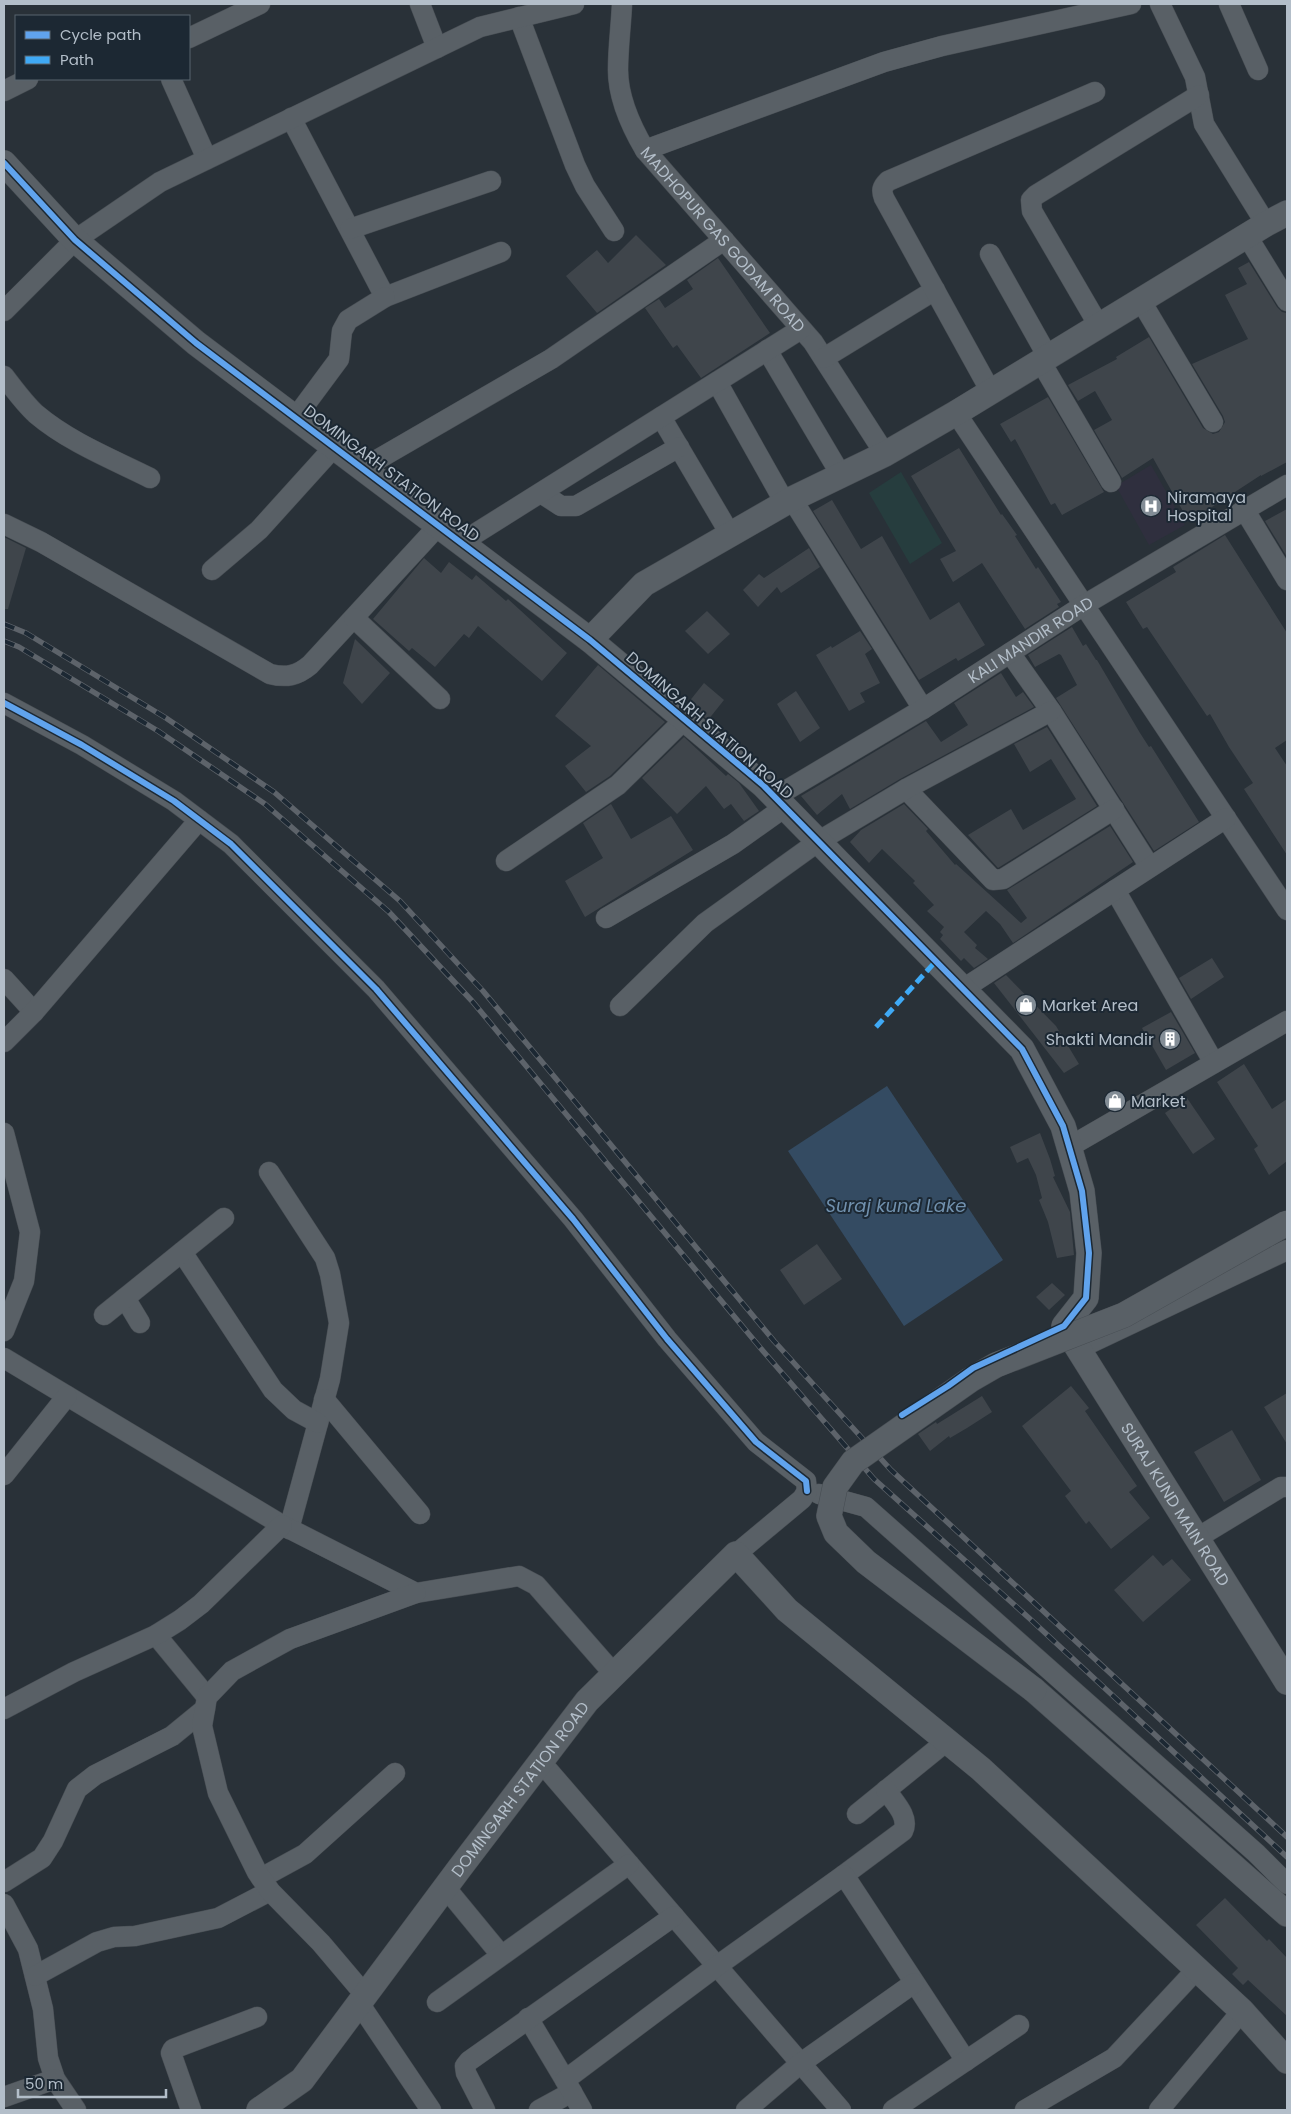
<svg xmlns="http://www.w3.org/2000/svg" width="1291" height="2114" viewBox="0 0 1291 2114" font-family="Poppins,sans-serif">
<rect width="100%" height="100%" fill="#293138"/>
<!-- medical -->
<polygon fill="#2f2f3e" points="1151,465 1185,525 1149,545 1116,486"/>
<!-- green -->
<polygon fill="#263d3e" points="901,472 942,543 910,564 869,493"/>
<!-- water -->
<polygon fill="#344b62" points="887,1086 1003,1260 904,1326 788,1151"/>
<!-- building -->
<g fill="#3f454b">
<polygon points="636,235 666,265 597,313 566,276 597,250 608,263"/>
<polygon points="718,258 770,333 701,378 677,345 673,348 645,308 659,299 665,308 693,289 687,280"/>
<polygon points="1249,262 1277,307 1282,312 1287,313 1287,462 1261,476 1261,475 1189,522 1153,458 1122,478 1094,430 1112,420 1095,391 1078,401 1068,385 1117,359 1116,357 1149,337 1203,428 1213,434 1219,432 1225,422 1223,416 1192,364 1248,339 1225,295 1247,284 1238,268"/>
<polygon points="1048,397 1104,492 1062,515 1055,503 1051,505 1015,439 1011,442 1000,424"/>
<polygon points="959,448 1001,515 1002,514 1017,535 1015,536 1036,569 1038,567 1061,602 1057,604 1059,607 1025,629 982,563 953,582 940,559 956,551 911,476"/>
<polygon points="832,500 861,549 882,536 930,620 959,602 985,645 958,661 956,658 919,680 813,511"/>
<polygon points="1287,509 1287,557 1265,521"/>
<polygon points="1225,535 1287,633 1287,740 1275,748 1287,766 1287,855 1244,789 1253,783 1229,747 1210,714 1207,716 1147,627 1143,629 1126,602 1176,572 1173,567"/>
<polygon points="4,537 26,548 8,609 4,609"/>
<polygon points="809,548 820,567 781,593 777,587 758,607 743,590 759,574 764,578"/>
<polygon points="424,558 441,573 449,562 472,580 476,575 506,601 508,599 567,653 542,681 478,626 469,638 464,634 435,667 412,648 409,651 373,619"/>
<polygon points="707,611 730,634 708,654 685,631"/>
<polygon points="1072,627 1083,646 1086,644 1096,660 1097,660 1140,733 1149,747 1151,746 1199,822 1154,851 1056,698 1077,685 1061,655 1059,654 1035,667 1028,655"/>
<polygon points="860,631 872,649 865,654 880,683 860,693 865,702 849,711 816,655 831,646 832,648"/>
<polygon points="355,639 390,673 362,704 343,683"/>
<polygon points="598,665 665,722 610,776 586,792 565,766 591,746 555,716"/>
<polygon points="1001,673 1016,697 1023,692 1034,707 900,779 850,809 842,794 817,815 801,796 926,721 941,742 968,725 954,703"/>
<polygon points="704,683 724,700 708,720 688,703"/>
<polygon points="796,691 820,728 800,742 777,704"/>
<polygon points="1047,727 1097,806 998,868 968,835 1011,809 1023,830 1076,799 1051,759 1030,772 1014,744"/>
<polygon points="684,737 726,776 728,774 739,783 759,811 744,821 731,804 724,809 706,786 677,814 642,778"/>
<polygon points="611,804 631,839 671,816 693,850 585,917 565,881 603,858 583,823"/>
<polygon points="904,804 928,829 926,831 955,865 956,864 1021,923 1027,918 1007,890 1110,826 1133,862 1013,943 1000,924 986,911 964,932 977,945 975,948 988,959 974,968 964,958 961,961 940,939 943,935 940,932 944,927 927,911 934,905 913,883 915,881 882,849 869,863 850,842 861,830"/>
<polygon points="1212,958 1224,977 1191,999 1179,978"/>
<polygon points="1006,975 1056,1026 1079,1064 1064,1073 994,983"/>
<polygon points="1171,1012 1195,1053 1166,1070 1142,1028"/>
<polygon points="1244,1064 1272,1109 1287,1099 1287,1161 1269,1175 1254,1149 1258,1146 1217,1082"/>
<polygon points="1187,1098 1215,1139 1193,1154 1165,1113"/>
<polygon points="1040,1133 1050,1159 1055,1176 1053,1177 1070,1212 1074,1255 1057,1258 1048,1222 1039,1200 1042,1198 1036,1175 1028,1158 1017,1163 1010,1147"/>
<polygon points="817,1244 842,1279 804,1305 780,1270"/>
<polygon points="1052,1283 1065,1295 1049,1310 1036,1297"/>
<polygon points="1071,1386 1089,1408 1085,1411 1137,1486 1129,1492 1150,1518 1111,1549 1089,1521 1086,1524 1065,1496 1071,1491 1022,1426"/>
<polygon points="1287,1393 1287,1444 1264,1407"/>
<polygon points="982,1396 992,1412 967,1428 950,1438 949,1436 930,1451 918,1434 936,1422 937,1424"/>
<polygon points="1232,1430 1261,1480 1224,1502 1194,1452"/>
<polygon points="1153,1555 1163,1566 1172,1559 1191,1580 1143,1622 1114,1590"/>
<polygon points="1225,1898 1267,1941 1269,1939 1287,1958 1287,2016 1248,1980 1243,1985 1232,1974 1238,1968 1196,1925"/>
</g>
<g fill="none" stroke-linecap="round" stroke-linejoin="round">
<!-- minor casing -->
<g stroke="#474d53" stroke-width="21">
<g id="minor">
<polyline points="420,4 437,48"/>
<path id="s1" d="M622 4C621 26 618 48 618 70 618 97 632 128 645 150L813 342 885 454"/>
<polyline points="1160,4 1195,77 1204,124 1266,224"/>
<polyline points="1229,4 1258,70"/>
<polyline points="519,17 575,165 585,186 614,231"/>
<polyline points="189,38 260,4"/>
<polyline points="171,79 207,159"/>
<polyline points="4,91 28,79"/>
<polyline points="291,118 385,297 501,252"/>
<polyline points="645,150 884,62 942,46 1131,4"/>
<polyline points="350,229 491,181"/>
<polyline points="1247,236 1287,301"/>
<polyline points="990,254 1048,357"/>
<polyline points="1141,301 1213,422"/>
<polyline points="4,311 75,240 160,182 480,27 574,4"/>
<polyline points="1099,326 1032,211 1031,200 1036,195 1199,95"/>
<polyline points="767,350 841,475"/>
<polyline points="824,358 935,290"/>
<polyline points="1041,362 1111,482"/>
<path d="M4 376C14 389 24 403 36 414 69 442 112 459 150 478"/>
<polyline points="717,382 785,503"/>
<path d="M991 392 884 198C881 190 882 187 888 181L1095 92"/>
<polyline points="956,413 1287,910"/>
<polyline points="296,417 339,359 342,331 348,320 385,297"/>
<polyline points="661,417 730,534"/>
<polyline points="363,468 551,359 724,240"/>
<polyline points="541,493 561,506 576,506 679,447"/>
<polyline points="792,499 923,709"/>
<polyline points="1244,509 1287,580"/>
<path d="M4 524 41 542 270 674C286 678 297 676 310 665L439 525"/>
<polyline points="462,542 801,329"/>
<polyline points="212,570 259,530 335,446"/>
<polyline points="354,618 440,699"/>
<polyline points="1010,653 1051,711 1150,867"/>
<polyline points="4,703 82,745 174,801 231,844 376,989 573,1219 667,1339 756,1442 806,1481 807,1491"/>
<polyline points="906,789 993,880 1003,879 1114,809"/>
<path id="s2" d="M775 797 923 709 1084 605 1287 485"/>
<polyline points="506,861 618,785 685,719"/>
<polyline points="1115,890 1214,1063"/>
<polyline points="606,918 733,844 785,807"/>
<polyline points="4,979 34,1012"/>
<polyline points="963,989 1226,818"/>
<polyline points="620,1006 705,923 819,841 906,789 1051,711"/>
<polyline points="4,1042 34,1012 199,820"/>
<polyline points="4,1133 30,1232 24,1281 4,1331"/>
<polyline points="1069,1147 1287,1021"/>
<polyline points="269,1172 325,1258 330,1274 339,1323 330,1379 289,1529"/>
<polyline points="182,1252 273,1390 294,1410 318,1423"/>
<polyline points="125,1298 140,1323"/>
<polyline points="104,1315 224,1218"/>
<polyline points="1078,1349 1287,1250"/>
<polyline points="4,1358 282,1525 416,1593 519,1576 536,1585 614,1674"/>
<polyline points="324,1399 420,1514"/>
<polyline points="4,1475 67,1396"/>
<polyline points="819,1494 866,1507 1256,1853 1287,1884"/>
<polyline points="1197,1538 1281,1487 1287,1487"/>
<polyline points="736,1554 802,1499 807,1491"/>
<polyline points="156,1635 207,1697"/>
<polyline points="4,1709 74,1672 156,1635 180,1620 201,1604 282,1525"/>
<polyline points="541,1762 841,2110"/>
<polyline points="857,1814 948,1740"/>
<path d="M844 1875 903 1831C910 1817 894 1802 886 1790"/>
<polyline points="261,1878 305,1854 395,1773"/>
<polyline points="4,1882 42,1858 53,1841 77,1789 95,1775 172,1736 205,1709"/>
<polyline points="445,1887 501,1955"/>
<polyline points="4,1904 28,1949 43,2009 48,2058 55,2079 76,2110"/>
<polyline points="35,1976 97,1942 114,1937 135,1936 218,1918 270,1891"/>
<polyline points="365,1995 321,1943 270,1891 257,1872 218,1793 202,1726 207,1697 232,1671 290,1639 416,1593"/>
<polyline points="437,2002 629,1864"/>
<polyline points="359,2003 431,2110"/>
<polyline points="528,2018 565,2080"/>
<polyline points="4,2097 55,2079"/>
<polyline points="191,2110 171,2053 173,2049 257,2017"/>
<polyline points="485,2110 466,2073 465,2066 469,2061 674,1916"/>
<polyline points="539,2110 572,2092"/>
<polyline points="582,2110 565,2080 717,1966 844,1875 966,2061"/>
<polyline points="746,2110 801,2063 914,1983"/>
<polyline points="893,2110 1019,2025"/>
<polyline points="1025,2110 1114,2058 1197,1969"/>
<polyline points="1159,2110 1242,2011"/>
</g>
</g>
<!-- tertiary casing -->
<g stroke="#474d53" stroke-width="26">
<g id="tertiary">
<path id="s3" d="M4 163 75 240 196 343 590 640 763 785 1022 1049 1063 1126 1082 1191 1089 1253 1086 1298 1064 1326 1287 1682"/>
<polyline points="590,640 644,584 792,499 885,454 956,413 1266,224 1287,213"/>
<polyline points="1034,1690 1287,1914"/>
<path id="s4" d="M259 2110 302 2080 459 1869 587 1701 736 1554 787 1610 981 1769 1242 2011 1287 2061"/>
</g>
</g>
<!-- minor -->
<use href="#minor" stroke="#596066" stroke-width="20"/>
<!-- tertiary -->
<use href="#tertiary" stroke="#596066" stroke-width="25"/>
<!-- rail casing -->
<g stroke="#5d636a" stroke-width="5.5">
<g id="rail">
<polyline points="4,624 26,633 166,718 274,792 400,901 483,991 774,1341 891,1470 1287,1837"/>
<polyline points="4,641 19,647 158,731 265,804 389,912 472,1001 763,1351 874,1479 1029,1618 1287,1857"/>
</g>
</g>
<!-- rail -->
<use href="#rail" stroke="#1c2833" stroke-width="4" stroke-dasharray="11" stroke-linecap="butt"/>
<!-- tertiary-bridge casing -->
<g stroke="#474d53" stroke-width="26" stroke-linecap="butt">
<polyline id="tertiary-bridge" points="1034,1690 866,1562 836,1533 829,1516 835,1487 853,1462 970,1380 996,1365 1124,1315 1287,1223"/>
</g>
<!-- tertiary-bridge -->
<use href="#tertiary-bridge" stroke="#596066" stroke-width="25"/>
<!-- quiet -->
<polyline stroke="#3fa9f5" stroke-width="5" stroke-dasharray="10 5" stroke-linecap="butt" points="876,1027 936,961"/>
<!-- cycleway casing -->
<g stroke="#1c2833" stroke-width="9">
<g id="cycleway">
<polyline points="4,163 75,240 196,343 590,640 763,785 1022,1049 1063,1126 1082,1191 1089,1253 1086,1298 1064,1326 973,1368 948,1386 902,1415"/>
<polyline points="4,703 82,745 174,801 231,844 376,989 573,1219 667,1339 756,1442 806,1481 807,1491"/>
</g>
</g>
<!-- cycleway -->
<use href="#cycleway" stroke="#60a3ed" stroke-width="6"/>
</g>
<!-- icons -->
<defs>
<g id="hospital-disc" transform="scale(1.125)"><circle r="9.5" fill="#838d96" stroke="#1c2833"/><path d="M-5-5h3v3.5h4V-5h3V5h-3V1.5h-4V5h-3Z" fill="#fff"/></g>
<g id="shop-disc" transform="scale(1.125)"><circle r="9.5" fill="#838d96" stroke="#1c2833"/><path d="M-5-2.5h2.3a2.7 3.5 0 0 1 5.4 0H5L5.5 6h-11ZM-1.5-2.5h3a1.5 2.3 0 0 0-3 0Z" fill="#fff"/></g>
<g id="building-disc" transform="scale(1.125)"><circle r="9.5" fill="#838d96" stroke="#1c2833"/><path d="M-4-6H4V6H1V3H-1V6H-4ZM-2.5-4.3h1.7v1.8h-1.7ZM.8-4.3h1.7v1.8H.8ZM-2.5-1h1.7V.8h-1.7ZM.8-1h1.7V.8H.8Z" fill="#fff"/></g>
</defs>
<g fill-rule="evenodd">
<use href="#hospital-disc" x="1151" y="506"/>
<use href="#shop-disc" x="1026" y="1005"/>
<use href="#building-disc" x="1170" y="1039"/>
<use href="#shop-disc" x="1115" y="1101"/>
</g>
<g text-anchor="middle" stroke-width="4" stroke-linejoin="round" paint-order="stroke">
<!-- street labels -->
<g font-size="16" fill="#b3bec9" stroke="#1c2833">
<text dy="6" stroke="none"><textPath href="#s1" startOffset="270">MADHOPUR GAS GODAM ROAD</textPath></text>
<text transform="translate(392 473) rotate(37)" y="6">DOMINGARH STATION ROAD</text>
<text dy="6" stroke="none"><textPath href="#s2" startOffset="300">KALI MANDIR ROAD</textPath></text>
<text transform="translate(710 725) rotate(41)" y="6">DOMINGARH STATION ROAD</text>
<text dy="6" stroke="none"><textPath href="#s3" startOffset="1861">SURAJ KUND MAIN ROAD</textPath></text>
<text dy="6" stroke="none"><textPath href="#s4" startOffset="416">DOMINGARH STATION ROAD</textPath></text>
</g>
<!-- poi labels -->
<g font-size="16" fill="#b3bec9" stroke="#1c2833" text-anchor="start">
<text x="1167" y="503">Niramaya<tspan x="1167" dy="18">Hospital</tspan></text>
<text x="1042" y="1011">Market Area</text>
<text x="1154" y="1045" text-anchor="end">Shakti Mandir</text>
<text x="1131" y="1107">Market</text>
</g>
<!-- water labels -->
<g font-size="18" font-style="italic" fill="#7191ae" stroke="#1c2833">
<text x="896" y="1212">Suraj kund Lake</text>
</g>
</g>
<!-- border -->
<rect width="1291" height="2114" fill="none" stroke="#b3bec9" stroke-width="10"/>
<!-- legend -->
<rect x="15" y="15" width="175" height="65" fill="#1c2833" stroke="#58646f"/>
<rect x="25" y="31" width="25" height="8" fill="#60a3ed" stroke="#58646f"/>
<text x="60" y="40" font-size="15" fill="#b3bec9">Cycle path</text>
<rect x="25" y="56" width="25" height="8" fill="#3fa9f5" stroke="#58646f"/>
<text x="60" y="65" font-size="15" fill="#b3bec9">Path</text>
<!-- scale -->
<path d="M18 2089v8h148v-8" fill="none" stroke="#b3bec9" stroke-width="2.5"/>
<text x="25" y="2089" font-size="15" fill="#b3bec9" stroke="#1c2833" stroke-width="4" paint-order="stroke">50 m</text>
</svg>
